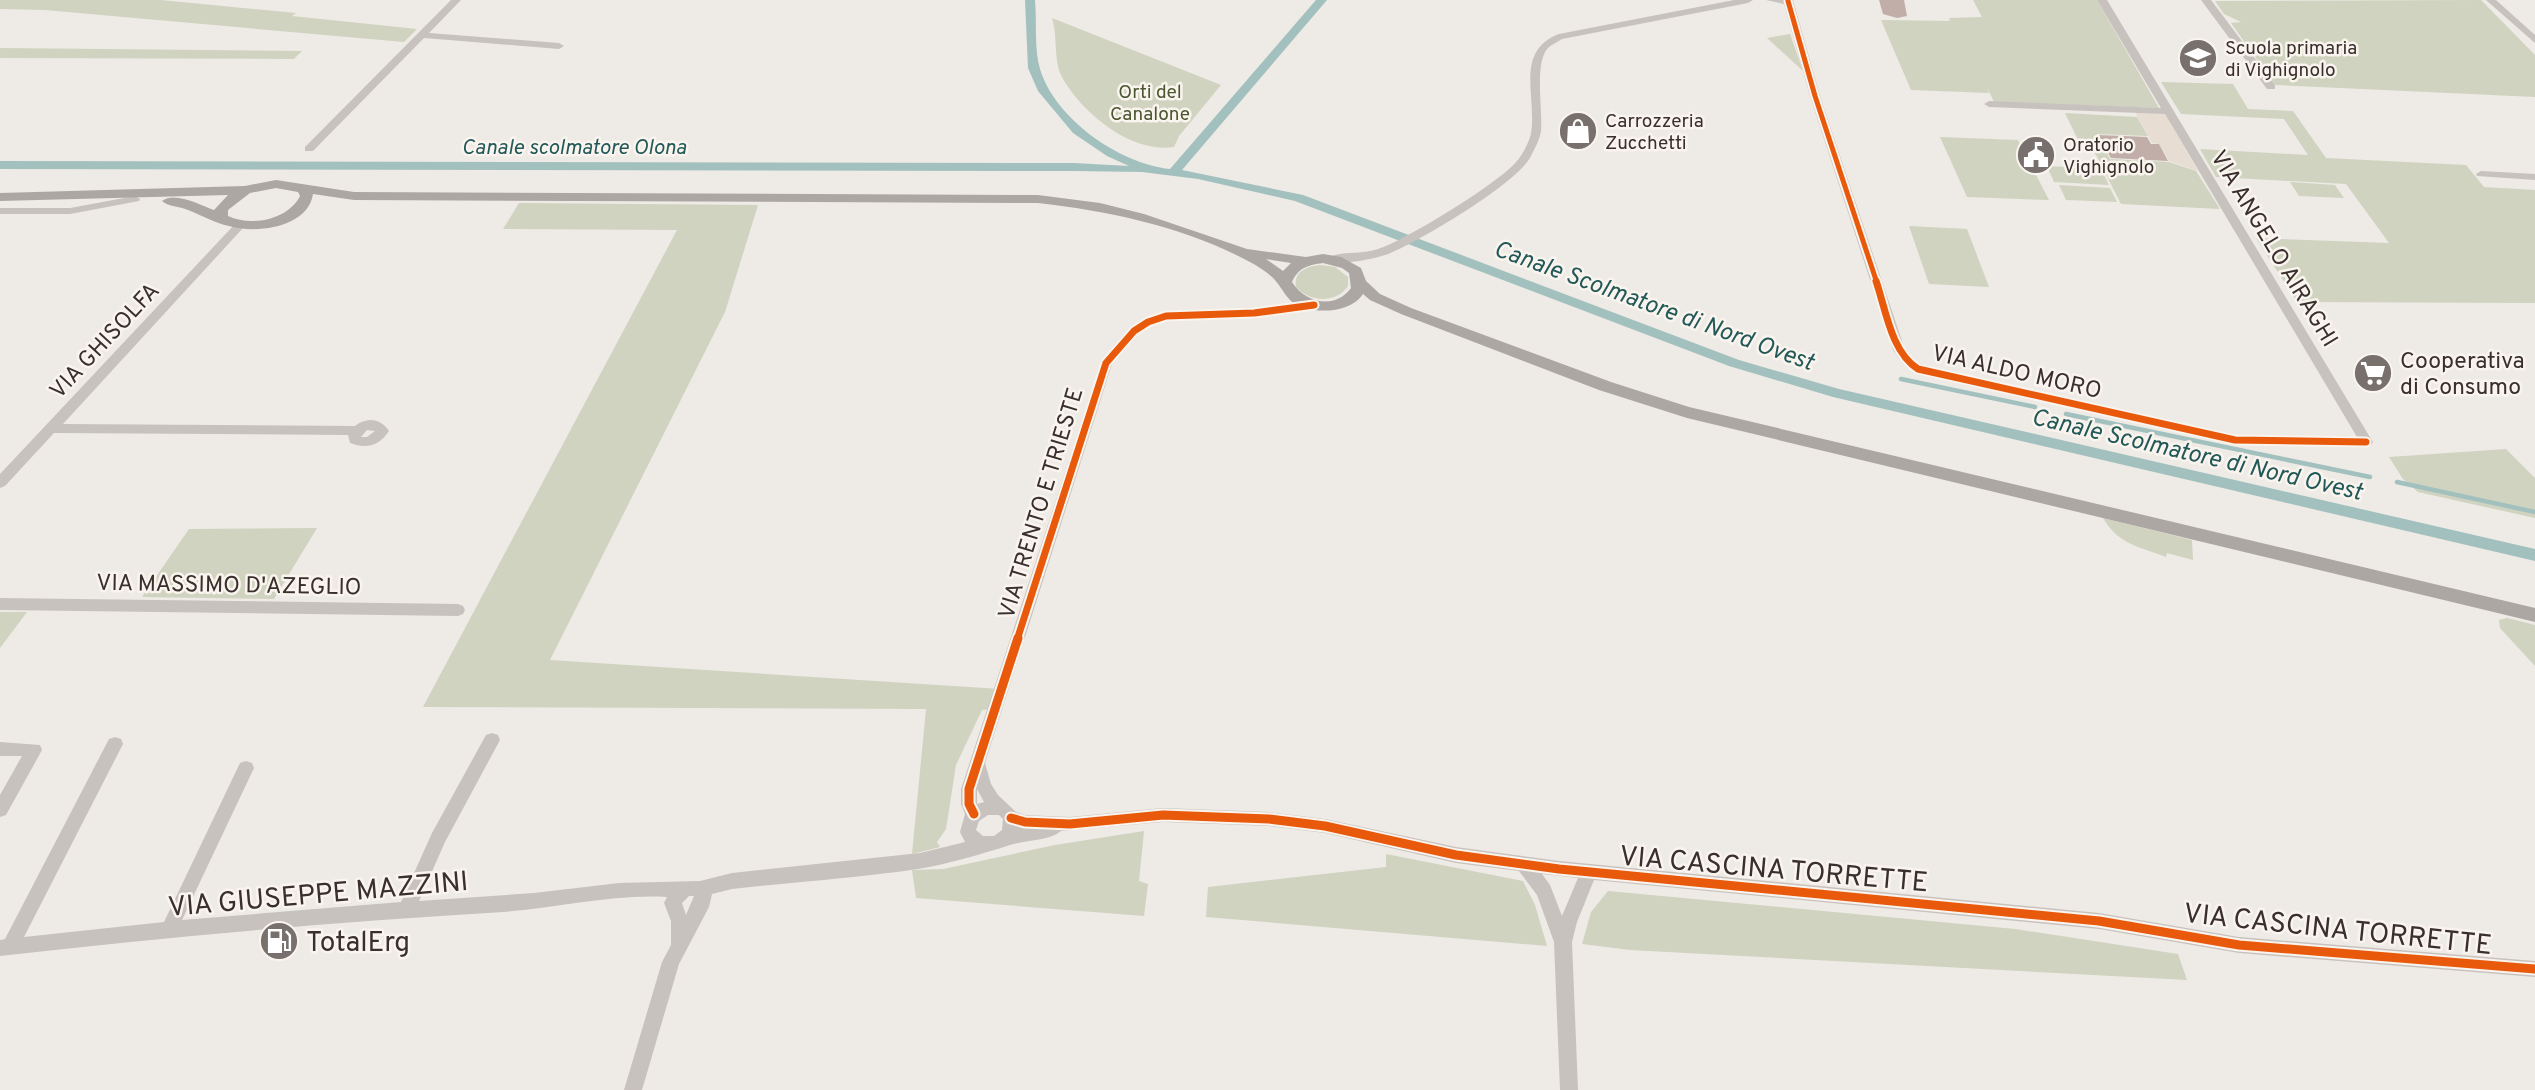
<svg xmlns="http://www.w3.org/2000/svg" width="2535" height="1090" viewBox="0 0 2535 1090" font-family="Overpass,sans-serif">
<rect width="100%" height="100%" fill="#eeeae5"/>
<!-- green -->
<g fill="#d0d3c0">
<polygon points="0,0 161,0 296,13 292,16 417,29 404,42 45,10 0,9"/>
<polygon points="1973,0 2097,0 2159,108 1994,102 1987,87 1989,93 1911,90 1881,20 1950,21 1949,18 1982,17"/>
<polygon points="2481,0 2535,55 2535,97 2275,85 2231,23 2241,22 2224,14 2215,1"/>
<path d="M1052 18 1221 85 1179 136 1174 147C1131 154 1081 112 1062 77 1053 60 1058 36 1052 18Z"/>
<polygon points="1790,34 1803,71 1767,38"/>
<polygon points="0,48 302,51 294,59 0,58"/>
<polygon points="2161,82 2233,84 2248,109 2293,111 2326,158 2466,165 2484,187 2535,190 2535,303 2297,302 2256,238 2389,243 2346,184 2216,177 2200,149 2308,155 2284,119 2181,114"/>
<polygon points="2065,113 2137,117 2148,136 2097,134 2110,159 2169,162 2196,171 2220,209 2121,204 2091,145 2080,144"/>
<polygon points="1940,137 2018,140 2049,200 1967,197"/>
<polygon points="2047,166 2101,169 2109,185 2054,182"/>
<polygon points="2290,182 2335,185 2344,198 2299,196"/>
<polygon points="2059,185 2110,188 2117,202 2066,200"/>
<polygon points="519,203 758,205 725,312 550,660 1000,689 993,709 982,710 956,765 946,829 937,842 940,847 912,854 926,709 423,707 677,230 503,229"/>
<polygon points="1909,226 1967,229 1989,287 1929,284"/>
<path d="M1321 265 1335 267 1348 277V286C1336 304 1309 302 1296 287 1293 271 1308 266 1321 265Z"/>
<polygon points="2506,449 2535,478 2535,518 2418,492 2403,479 2389,457"/>
<path d="M2103 518 2192 540 2193 560 2167 553 2166 557C2138 546 2119 545 2103 518Z"/>
<polygon points="317,528 274,599 142,597 189,529"/>
<polygon points="0,612 27,612 0,648"/>
<polygon points="2507,618 2535,625 2535,666 2500,628 2499,620"/>
<polygon points="1144,831 1139,881 1148,884 1144,916 916,898 912,870 943,869 1055,845"/>
<polygon points="1386,854 1523,881 1535,905 1547,946 1206,917 1208,887 1386,867"/>
<polygon points="1608,891 2015,929 2178,954 2187,980 1630,950 1582,944 1591,912"/>
</g>
<!-- plaza -->
<polygon fill="#e7ddd3" points="2135,112 2165,114 2198,171 2169,161 2159,144 2152,143"/>
<g fill="none" stroke-linecap="round" stroke-linejoin="round">
<!-- stream -->
<g stroke="#a2c0be" stroke-width="4.5">
<polyline points="1901,379 2035,407"/>
<polyline points="2066,414 2370,477"/>
<polyline points="2397,482 2535,512"/>
</g>
<!-- canal -->
<path fill="#a2c0be" fill-rule="evenodd" d="M1025 0H1035C1037 22 1034 49 1040 69 1055 119 1120 164 1170 169L1316 0H1327L1182 170 1303 195 1739 360 1839 389 2535 549V561L1833 397 1729 366 1295 201 1198 179 1142 172 1074 171 0 169V161L1074 163 1129 166 1107 156 1073 133 1038 91 1028 68Z"/>
</g>
<!-- building -->
<g fill="#c1aea8">
<polygon points="1879,0 1904,0 1907,16 1897,18 1883,14"/>
<polygon points="2098,135 2147,137 2151,144 2159,144 2168,161 2111,158"/>
</g>
<g fill="none" stroke-linecap="round" stroke-linejoin="round">
<!-- minor -->
<g fill="#c8c2be" fill-rule="evenodd">
<polygon points="451,0 461,0 429,33 559,43 564,46 559,49 424,38 313,151 305,151 305,147"/>
<path d="M1734 0H1753L1748 3 1562 39C1558 42 1552 44 1548 48 1534 62 1543 111 1541 131 1540 139 1535 148 1531 156 1518 183 1418 242 1388 254 1375 259 1336 267 1326 259 1338 250 1363 255 1378 249 1404 241 1507 179 1520 157 1524 151 1530 140 1531 133 1537 97 1514 51 1559 34Z"/>
<path d="M1766 0H1793L1820 96 1905 350C1915 365 1928 367 1945 372L2235 435 2357 437 2165 114 1989 107 1984 104 1989 101 2161 108 2097 0H2107L2371 439 2373 442 2371 445H2235L1945 380C1920 374 1908 373 1893 350L1810 96 1784 4Z"/>
<polygon points="2201,0 2211,0 2275,85 2275,89 2267,89"/>
<polygon points="2486,0 2496,0 2535,35 2535,43"/>
<polygon points="2481,171 2535,174 2535,180 2477,176 2476,174"/>
<polygon points="135,196 140,199 139,201 70,214 0,214 0,208 70,208"/>
<path d="M239 223 243 224V228L63 424 355 426C367 417 380 418 389 431 379 446 367 449 350 443L348 435 54 433 5 486 0 488V474L235 224ZM367 430 375 431 367 437H361Z"/>
<path d="M1314 301 1320 305 1318 308 1254 317 1167 320 1152 325 1138 334 1112 364 985 763 991 784 998 795 1016 812 1025 815 1070 817 1163 808 1269 812 1325 819 1456 847 1559 861 2099 913 2239 937 2535 961V977L2239 953 2099 929 1594 880 1577 922 1572 942 1578 1090H1560L1554 942 1537 895 1519 871 1456 863 1325 833 1269 826 1163 822 1061 831C1049 841 1026 840 1010 845 982 854 948 864 918 869 857 878 794 882 732 889L712 894 709 907 679 964 642 1090H624L662 962 671 945V921L664 903 667 897C612 894 557 908 503 912 334 922 167 937 0 956V940L5 939 109 739 115 737 121 739 123 744 24 937 164 922 240 763 246 761 252 763 254 768 182 920 401 902 432 833 486 735 492 733 498 735 500 740 445 842 419 901 534 893 619 883 700 881 732 873 920 853 965 842 960 832 965 814 961 804V789L1102 360 1130 328 1144 319 1162 313 1254 309ZM977 789 984 802 977 804ZM988 815H999L1003 819 1002 830 994 836H983L976 830 979 821ZM1542 874 1578 878 1562 916 1550 885ZM689 896H694L686 915 682 903Z"/>
<polygon points="0,598 458,604 463,606 465,610 463,614 458,616 0,610"/>
<polygon points="0,742 40,745 42,750 6,815 0,817 0,795 22,756 0,756"/>
</g>
<!-- major -->
<path fill="#ada7a3" fill-rule="evenodd" d="M276 180 354 192 1038 195 1100 203 1144 214 1247 249 1306 257 1323 254 1341 257 1361 268 1366 281 1380 294 1411 308 1611 382 1689 407 2535 608V622L1687 418 1599 390 1401 314 1370 300 1363 294C1351 312 1323 313 1304 308 1287 303 1285 291 1274 279 1267 272 1258 266 1248 261 1185 227 1109 211 1038 203L354 200 313 194C308 228 255 234 229 226 215 223 201 215 188 210 179 206 169 207 162 201 175 191 200 205 214 210L228 195 0 201V193L245 186ZM276 188 298 192 300 196C288 220 251 227 228 216V210L250 193ZM1266 259 1291 263 1283 271ZM1323 263 1342 268 1349 273 1351 288C1335 310 1305 303 1292 282 1298 268 1308 265 1323 263Z"/>
<!-- cycleway-far2 casing -->
<g stroke="#faf4ee" stroke-width="9">
<polyline id="cycleway-far2" points="1788,1 1815,96 1877,283"/>
</g>
<!-- cycleway-far1 casing -->
<g stroke="#faf4ee" stroke-width="11">
<g id="cycleway-far1">
<path d="M1876 281C1886 310 1891 352 1918 369L2235 440 2366 442"/>
<polyline points="1017,640 1106,363 1134,331 1148,322 1166,316 1254,313 1314,305"/>
</g>
</g>
<!-- cycleway casing -->
<g stroke="#faf4ee" stroke-width="13">
<g id="cycleway">
<polyline points="974,814 969,804 969,789 1018,638"/>
<polyline points="1011,818 1025,822 1070,824 1163,815 1269,819 1325,826 1456,855 1559,869 2099,921 2239,945 2535,969"/>
</g>
</g>
<!-- cycleway-far2 -->
<use href="#cycleway-far2" stroke="#e8590c" stroke-width="5"/>
<!-- cycleway-far1 -->
<use href="#cycleway-far1" stroke="#e8590c" stroke-width="7"/>
<!-- cycleway -->
<use href="#cycleway" stroke="#e8590c" stroke-width="9"/>
</g>
<!-- icons -->
<defs>
<g id="school-disc" transform="scale(2.0125)"><circle r="9.5" fill="#78706d" stroke="#faf4ee"/><path d="M0-5L7-2L0 1L-7-2ZM-4 1L0 2.5L4 1V4Q0 6-4 4Z" fill="#fff"/></g>
<g id="shop-disc" transform="scale(2.0125)"><circle r="9.5" fill="#78706d" stroke="#faf4ee"/><path d="M-5-2.5h2.3a2.7 3.5 0 0 1 5.4 0H5L5.5 6h-11ZM-1.5-2.5h3a1.5 2.3 0 0 0-3 0Z" fill="#fff"/></g>
<g id="civic-disc" transform="scale(2.0125)"><circle r="9.5" fill="#78706d" stroke="#faf4ee"/><path d="M-.6-6.5H3V-4.5H.6V-3L4-1V1h2V6H-6V1h2V-1L-.6-3ZM-1.2 2.5V6h2.4V2.5Z" fill="#fff"/></g>
<g id="supermarket-disc" transform="scale(2.0125)"><circle r="9.5" fill="#78706d" stroke="#faf4ee"/><path d="M-6-5.5h2.5l.6 2H6L4.5 2H-2.5L-4.4-4H-6ZM-1.5 3.2a1.3 1.3 0 1 0 .1 0ZM3 3.2a1.3 1.3 0 1 0 .1 0Z" fill="#fff"/></g>
<g id="fuel-disc" transform="scale(2.0125)"><circle r="9.5" fill="#78706d" stroke="#faf4ee"/><path d="M-5.5-6h7V0h2V4h1.3V-2.5L3-4.5l.8-.8L6-3V5H2.5V1h-1V6h-7ZM-4.2-4.7v3.2H.2V-4.7Z" fill="#fff"/></g>
</defs>
<g fill-rule="evenodd">
<use href="#school-disc" x="2198" y="58"/>
<use href="#shop-disc" x="1578" y="131"/>
<use href="#civic-disc" x="2036" y="155"/>
<use href="#supermarket-disc" x="2373" y="373"/>
<use href="#fuel-disc" x="279" y="941"/>
</g>
<g text-anchor="middle" stroke-width="5" stroke-linejoin="round" paint-order="stroke">
<!-- far-poi labels -->
<g font-size="19" fill="#392f2c" stroke="#faf4ee" text-anchor="start">
<text x="2225" y="54">Scuola primaria<tspan x="2225" dy="22">di Vighignolo</tspan></text>
<text x="1605" y="127">Carrozzeria<tspan x="1605" dy="22">Zucchetti</tspan></text>
<text x="2063" y="151">Oratorio<tspan x="2063" dy="22">Vighignolo</tspan></text>
</g>
<!-- far-park labels -->
<g font-size="19" fill="#4a5730" stroke="#faf4ee">
<text x="1150" y="98">Orti del<tspan x="1150" dy="22">Canalone</tspan></text>
</g>
<!-- far-water labels -->
<g font-size="21" font-style="italic" fill="#235859" stroke="#faf4ee">
<text x="574" y="154">Canale scolmatore Olona</text>
</g>
<!-- street labels -->
<g font-size="23" fill="#392f2c" stroke="#faf4ee">
<text transform="translate(2275 248) rotate(59)" y="8">VIA ANGELO AIRAGHI</text>
<text transform="translate(104 340) rotate(-47)" y="8">VIA GHISOLFA</text>
<text transform="translate(2017 371) rotate(13)" y="8">VIA ALDO MORO</text>
<text transform="translate(1040 503) rotate(-73)" y="8">VIA TRENTO E TRIESTE</text>
<text transform="translate(229 584) rotate(1)" y="8">VIA MASSIMO D'AZEGLIO</text>
</g>
<!-- poi labels -->
<g font-size="23" fill="#392f2c" stroke="#faf4ee" text-anchor="start">
<text x="2400" y="368">Cooperativa<tspan x="2400" dy="26">di Consumo</tspan></text>
</g>
<!-- water labels -->
<g font-size="24" font-style="italic" fill="#235859" stroke="#faf4ee">
<text transform="translate(1654 305) rotate(20)" y="8">Canale Scolmatore di Nord Ovest</text>
<text transform="translate(2197 454) rotate(13)" y="8">Canale Scolmatore di Nord Ovest</text>
</g>
<!-- near-street labels -->
<g font-size="28" fill="#392f2c" stroke="#faf4ee">
<text transform="translate(1774 868) rotate(5)" y="10">VIA CASCINA TORRETTE</text>
<text transform="translate(318 893) rotate(-5)" y="10">VIA GIUSEPPE MAZZINI</text>
<text transform="translate(2338 928) rotate(6)" y="10">VIA CASCINA TORRETTE</text>
</g>
<!-- near-poi labels -->
<g font-size="28" fill="#392f2c" stroke="#faf4ee" text-anchor="start">
<text x="306" y="951">TotalErg</text>
</g>
</g>
</svg>
